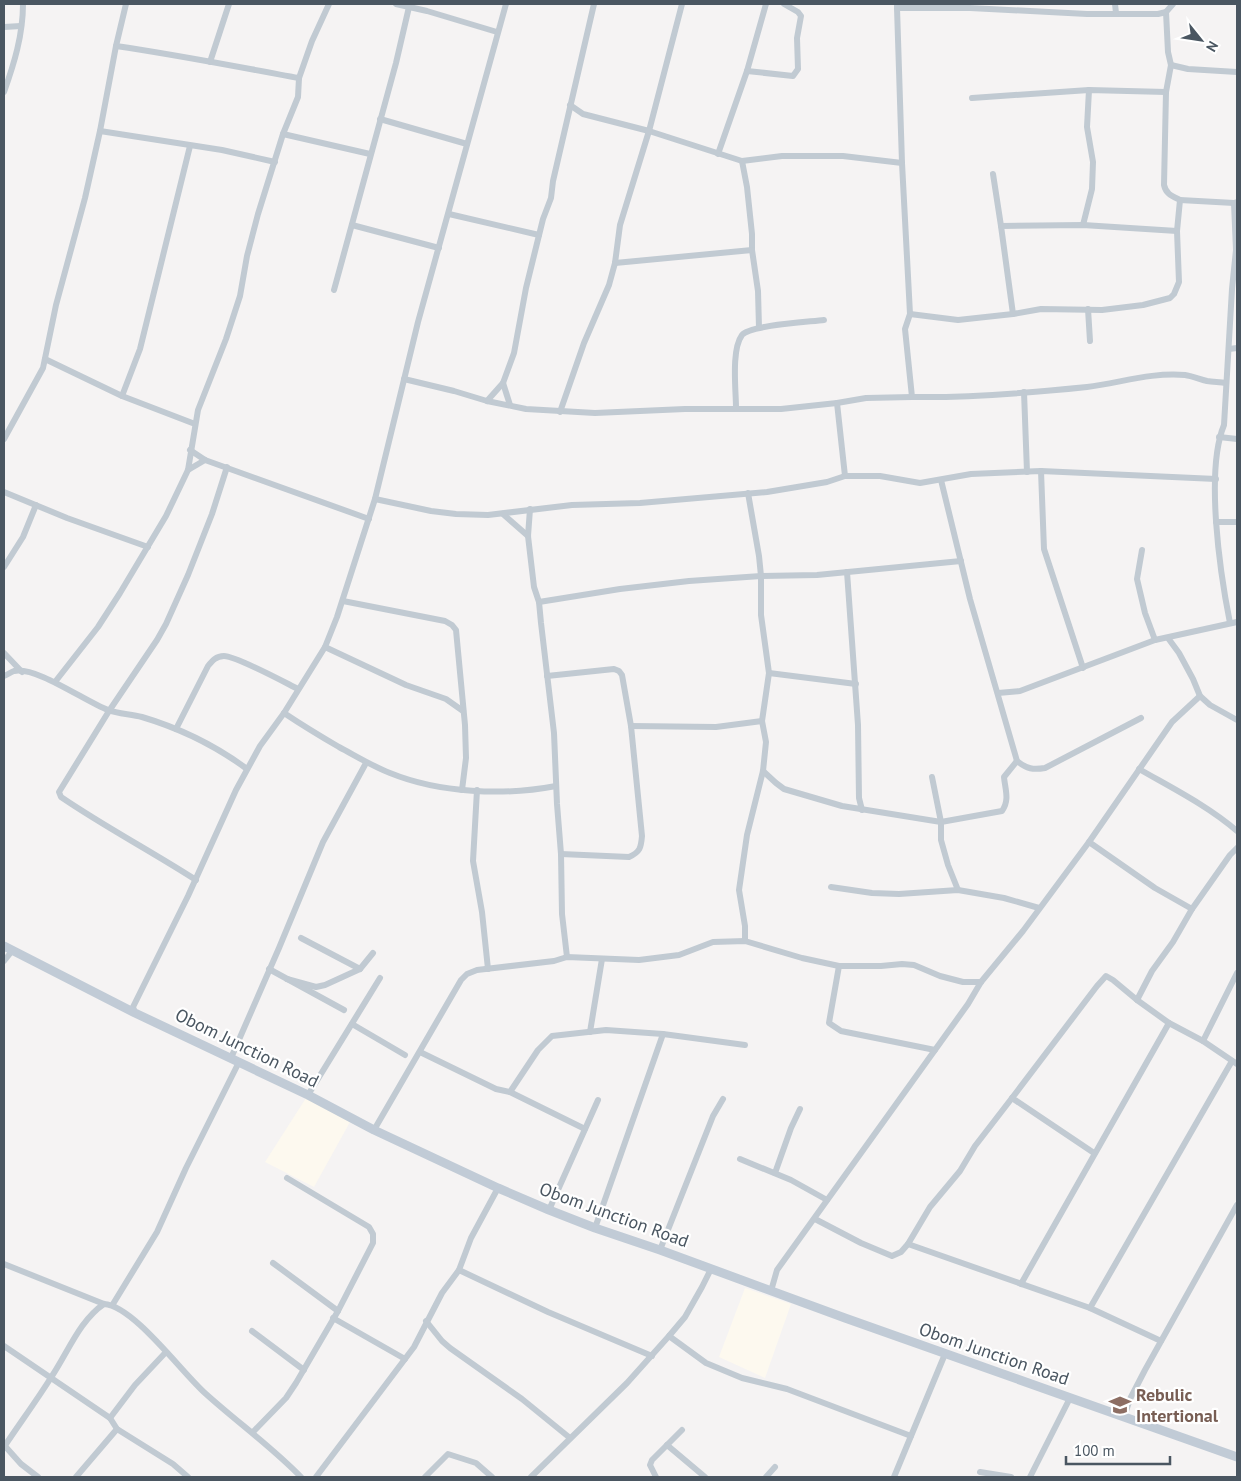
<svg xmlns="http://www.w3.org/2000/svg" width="1241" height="1481" viewBox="0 0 1241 1481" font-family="'PT Sans',sans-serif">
<rect width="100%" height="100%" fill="#f5f3f3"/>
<!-- commercial -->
<g fill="#fdf9ef">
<polygon points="306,1098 350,1122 314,1187 265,1162"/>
<polygon points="745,1288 791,1304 765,1378 719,1357"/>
</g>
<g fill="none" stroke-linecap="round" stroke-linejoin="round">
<!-- minor -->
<g stroke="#c1cad2" stroke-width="6">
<polyline points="396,4 427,11 497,32"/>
<path d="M897 4V8H970L1087 14H1158L1166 12 1168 52 1171 65 1166 92 1164 185C1166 194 1172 196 1180 200L1177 231 1179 282 1174 294 1170 298 1143 305 1102 310 1041 309 1013 314 958 320 910 314"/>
<polyline points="1115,4 1116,13"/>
<polyline points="897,8 902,163"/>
<polyline points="1166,12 1173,4"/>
<polyline points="4,27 21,26"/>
<path d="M116 46C178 55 238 67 299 78"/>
<polyline points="210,62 229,4"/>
<polyline points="1171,65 1188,69 1237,72"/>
<polyline points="747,71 793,76 798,69 797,38 801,16 798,12 784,4"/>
<path d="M4 92C14 64 23 35 23 4"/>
<polyline points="972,98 1089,90 1166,92"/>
<polyline points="570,105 583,114 649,131 682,4"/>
<polyline points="380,119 467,144"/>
<polyline points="100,131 222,150 275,162"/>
<polyline points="283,134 370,154"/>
<polyline points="718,154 747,71 766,4"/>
<polyline points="742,161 747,187 752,234 752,250 758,291 759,328"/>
<polyline points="993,174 1001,226"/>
<polyline points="1180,200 1234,203"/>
<polyline points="449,214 539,235"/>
<polyline points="352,225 439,248"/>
<polyline points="1083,225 1092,189 1093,162 1087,127 1089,90"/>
<polyline points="615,263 752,250"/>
<polyline points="334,290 396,63 409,7"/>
<polyline points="1088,309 1090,341"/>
<polyline points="1013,314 1001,226 1083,225 1177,231"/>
<polyline points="1229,349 1237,348"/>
<polyline points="45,359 122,396 195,424"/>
<polyline points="404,379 454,391 487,401 526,409 595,413 685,409 781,409 837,403 866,398 912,397"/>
<polyline points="503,383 510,405"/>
<polyline points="1024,392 1027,472"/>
<polyline points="122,396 140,349 190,146"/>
<polyline points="487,401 503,383 514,353 526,288 543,219 551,198 553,181 594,4"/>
<polyline points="837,403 845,476"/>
<path d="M736 408C736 390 731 350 742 335 750 325 808 322 824 320"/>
<path d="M560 412 584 343 609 285 615 263 620 225 649 131 742 161 782 156H843L902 163 910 314 905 329 912 397C969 398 1029 393 1087 387 1120 383 1151 372 1185 375 1192 376 1199 379 1207 381 1213 382 1220 382 1226 383"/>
<polyline points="1219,437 1237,439"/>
<polyline points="4,439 43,368 56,305 85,198 100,131 116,46 126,4"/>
<polyline points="190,450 205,460 369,519"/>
<polyline points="188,470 205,460"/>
<polyline points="1041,471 1044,549 1083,668"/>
<path d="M941 480 970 599 1017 761C1027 769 1033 770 1045 768L1141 718"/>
<polyline points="4,492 67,518 148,547"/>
<polyline points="375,499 431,511 456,514 488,515 572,505 640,503 767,492 827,482 845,476 880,476 920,483 971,474 1041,471 1216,479"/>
<polyline points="530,509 528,536 534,587 539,602 541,623 554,733 557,804 561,854 562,914 567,957"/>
<polyline points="503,514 528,536"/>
<polyline points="1216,522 1237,522"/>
<polyline points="1142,550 1137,579 1145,613 1155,640"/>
<polyline points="4,567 23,537 36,505"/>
<polyline points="847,572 858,725 859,798 862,810"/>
<polyline points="343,601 445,621 452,625 456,630 465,725 466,758 462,790"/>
<polyline points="539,602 620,589 689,581 761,576 817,575 961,561"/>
<path d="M1230 623C1220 573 1205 471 1224 425L1232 289 1236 250 1234 203 1237 202"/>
<polyline points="1168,638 1179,653 1193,679 1200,696 1210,705 1237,720"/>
<polyline points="325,647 406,685 446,699 463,711"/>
<polyline points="4,653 22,672"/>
<polyline points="769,673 856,684"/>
<path d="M4 676C7 675 11 672 14 671 36 666 86 702 108 710 118 714 131 714 142 717 179 728 216 746 247 769"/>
<path d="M547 676 614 669 619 671 622 675 631 726 642 836C641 848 640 852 629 857L561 854"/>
<polyline points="55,682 98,627 120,593 166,516 188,470 198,410 226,339 240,296 247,256 258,214 283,134 298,97 299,78 312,41 329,4"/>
<polyline points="998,693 1020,691 1155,640 1237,622"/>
<path d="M284 713C302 725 320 736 339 747 356 756 372 766 390 773 439 793 504 796 556 786"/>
<polyline points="631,726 716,727 762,721"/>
<path d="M176 729 208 666C212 661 216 656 224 656 236 656 284 682 298 689"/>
<path d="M1139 769C1172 788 1208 806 1237 831"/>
<path d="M763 771 776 783 784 789 842 806 941 822 1002 811C1010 800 1005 789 1004 777L1017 761"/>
<polyline points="932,777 941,822 941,840 948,865 958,890"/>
<polyline points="477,790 473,861 482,912 488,969"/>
<polyline points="1089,842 1155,888 1192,909"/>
<path d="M196 880C151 851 105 827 61 797L59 792 109 711 157 640 166 624 188 575 212 514 227 467"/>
<polyline points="831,887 872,893 899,894 958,890 1004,898 1039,908"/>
<polyline points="301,938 360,969"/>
<polyline points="745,941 745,926 739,890 747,835 763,771 766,742 762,721 769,673 761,615 761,576 759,556 748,493"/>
<polyline points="4,961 12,951"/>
<polyline points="839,966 830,1017 829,1023 841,1031 935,1050"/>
<polyline points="269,969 344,1010"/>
<polyline points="287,979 316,987 325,985 360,969 373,953"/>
<polyline points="1137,1000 1152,971 1173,942 1192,909 1230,855 1237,848"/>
<polyline points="135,1013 133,1007 188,896 236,790 260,746 284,713 325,647 337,617 375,499 418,322 506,4"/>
<polyline points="352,1024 405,1055"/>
<polyline points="590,1032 602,959"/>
<polyline points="1203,1041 1237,973"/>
<polyline points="420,1052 496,1089 510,1092 538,1050 552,1036 606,1030 663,1034 745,1045"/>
<polyline points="231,1058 279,948 323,842 366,763"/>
<polyline points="510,1092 585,1129"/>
<polyline points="308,1095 380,978"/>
<polyline points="1012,1098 1094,1153"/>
<polyline points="374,1130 461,980 467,974 477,970 554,961 567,957 639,960 679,955 713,942 745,941 802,958 839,966 881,966 902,964 914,965 940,976 963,982 981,982"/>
<polyline points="740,1159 791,1180 827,1200"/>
<polyline points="775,1173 791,1128 800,1109"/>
<polyline points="549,1210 598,1100"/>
<polyline points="815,1219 861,1243 892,1256 901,1252 908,1244 930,1207 960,1171 975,1146 1012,1098 1097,986 1106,976 1113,980 1137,1000 1169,1023 1203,1041 1237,1064"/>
<polyline points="595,1228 663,1034"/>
<polyline points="908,1244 1090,1308 1161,1341"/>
<polyline points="660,1250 713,1116 723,1099"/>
<polyline points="273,1263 338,1311"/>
<path d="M4 1264 104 1304C134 1306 182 1373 206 1394 237 1422 272 1447 301 1477"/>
<polyline points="459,1270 548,1312 652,1356"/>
<polyline points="1021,1284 1169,1023"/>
<polyline points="771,1291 777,1270 968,1004 981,982 1023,931 1089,842 1172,722 1200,696"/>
<polyline points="113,1304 157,1232 186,1168 239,1062"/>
<polyline points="1090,1308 1232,1061"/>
<polyline points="333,1318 405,1359"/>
<polyline points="426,1321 442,1341 450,1348 522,1399 570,1438"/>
<polyline points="252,1331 304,1370"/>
<polyline points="669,1336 706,1363 742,1378 787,1389 911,1436"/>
<polyline points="4,1346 110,1418 117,1429 173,1464 188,1477"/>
<polyline points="1124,1417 1130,1399 1145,1370 1237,1205"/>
<polyline points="110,1418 135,1385 166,1352"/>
<polyline points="253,1432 286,1398 296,1383 338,1311 373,1243 373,1234 369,1227 287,1178"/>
<polyline points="4,1445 21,1464 38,1477"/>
<polyline points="667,1445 705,1477"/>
<path d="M4 1447C20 1423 37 1400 52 1376 68 1352 80 1320 104 1304"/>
<polyline points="980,1472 1011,1477"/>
<polyline points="76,1477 117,1429"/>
<polyline points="316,1477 414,1347 442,1293 459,1270 471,1238 498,1188"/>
<polyline points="425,1477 448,1454 476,1463 492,1477"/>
<polyline points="531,1477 627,1383 669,1336 685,1317 702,1287 711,1269"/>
<polyline points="656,1477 650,1465 652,1460 682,1430"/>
<polyline points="766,1477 775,1467"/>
<polyline points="894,1477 945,1354"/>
<polyline points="1030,1477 1070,1398"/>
</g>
<!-- secondary -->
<polyline stroke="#c1cbd6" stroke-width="9" points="4,946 135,1013 308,1095 374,1130 498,1188 549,1210 595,1228 660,1250 845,1318 1237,1457"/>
</g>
<!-- icons -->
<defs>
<g id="school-bare" transform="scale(1.725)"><path d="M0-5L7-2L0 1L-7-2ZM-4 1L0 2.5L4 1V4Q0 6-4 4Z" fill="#8d6e63" stroke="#fff" stroke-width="2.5" paint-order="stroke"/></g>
</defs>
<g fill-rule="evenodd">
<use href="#school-bare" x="1120" y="1405"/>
</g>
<g text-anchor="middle" stroke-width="4.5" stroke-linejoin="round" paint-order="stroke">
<!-- street labels -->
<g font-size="18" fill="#4a5661" stroke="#fff">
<text transform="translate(247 1048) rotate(26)" y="6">Obom Junction Road</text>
<text transform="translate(614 1215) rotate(20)" y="6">Obom Junction Road</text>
<text transform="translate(994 1354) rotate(19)" y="6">Obom Junction Road</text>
</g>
<!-- education labels -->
<g font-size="18" font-weight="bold" fill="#785e54" stroke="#fff" text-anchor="start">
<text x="1136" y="1401">Rebulic<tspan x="1136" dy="21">Intertional</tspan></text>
</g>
</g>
<!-- border -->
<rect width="1241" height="1481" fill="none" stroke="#4a5661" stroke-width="10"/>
<!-- north arrow -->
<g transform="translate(1201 40) rotate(120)" stroke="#ffffff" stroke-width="4" paint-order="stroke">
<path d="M0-4L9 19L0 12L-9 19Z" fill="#4a5661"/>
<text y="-8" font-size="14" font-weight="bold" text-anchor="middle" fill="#4a5661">N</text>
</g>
<!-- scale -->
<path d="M1066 1456v8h104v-8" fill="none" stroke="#4a5661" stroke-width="2.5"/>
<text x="1074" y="1456" font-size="15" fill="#4a5661" stroke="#ffffff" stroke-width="4" paint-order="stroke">100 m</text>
</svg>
